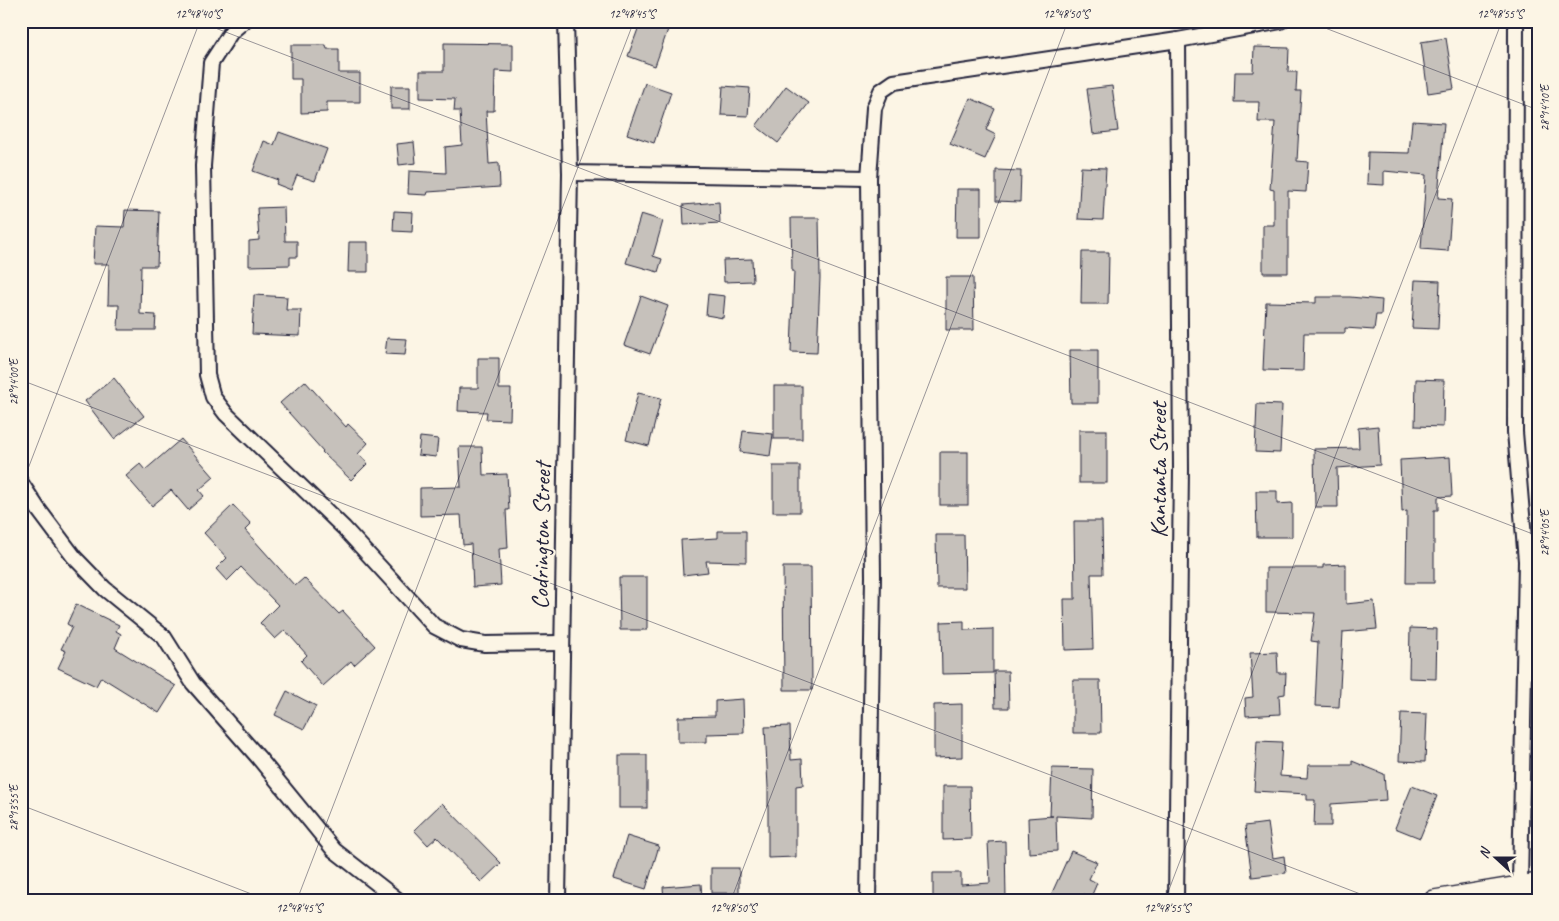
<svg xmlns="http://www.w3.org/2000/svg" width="1559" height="921" viewBox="0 0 1559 921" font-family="Caveat,sans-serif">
<rect width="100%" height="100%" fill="#fcf5e5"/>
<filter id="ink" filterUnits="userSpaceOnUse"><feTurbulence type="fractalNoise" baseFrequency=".02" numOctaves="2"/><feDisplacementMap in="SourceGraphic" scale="10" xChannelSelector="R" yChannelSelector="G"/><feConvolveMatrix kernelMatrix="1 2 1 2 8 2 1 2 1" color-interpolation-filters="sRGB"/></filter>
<g filter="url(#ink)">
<!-- building -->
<g fill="#c6c1bb" stroke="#22223b">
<polygon points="641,21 671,21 655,66 628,56"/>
<polygon points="1446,38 1454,89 1428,93 1421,42"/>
<polygon points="444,43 513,44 513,72 495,71 494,111 486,111 489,164 499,163 500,187 428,192 427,195 408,194 409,171 446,173 445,147 462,145 460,111 454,111 455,99 420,98 420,71 444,71"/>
<polygon points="291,45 326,45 327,49 339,49 339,73 360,73 360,102 327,102 327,112 301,113 301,79 291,79"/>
<polygon points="1254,47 1289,48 1288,72 1297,72 1296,91 1301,91 1297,161 1308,162 1306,192 1288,191 1288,273 1263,273 1263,225 1274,225 1274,190 1270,189 1275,122 1258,122 1259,102 1234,102 1235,72 1253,72"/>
<polygon points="645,83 671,92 654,143 627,134"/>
<rect x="391" y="86" width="19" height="23"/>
<polygon points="723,86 750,88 748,116 721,115"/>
<polygon points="786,86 809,103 778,143 756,126"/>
<polygon points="1112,86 1118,131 1093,134 1087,89"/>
<polygon points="970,98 995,109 986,130 996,135 985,159 950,144"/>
<polygon points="1412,121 1444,123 1438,198 1452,199 1448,251 1421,249 1426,175 1384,171 1384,185 1367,184 1368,152 1409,153"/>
<polygon points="279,132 327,149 315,181 297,175 291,190 276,184 278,180 253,171 264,141 274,145"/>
<polygon points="414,142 416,163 399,165 397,144"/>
<polygon points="1081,167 1106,168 1103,220 1078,219"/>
<polygon points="996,170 1021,171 1020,202 996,201"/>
<polygon points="957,189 981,189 981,237 956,237"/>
<polygon points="719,202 720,223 684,225 683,205"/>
<polygon points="284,207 285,241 297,241 297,257 290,257 290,265 249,266 249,241 259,240 257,208"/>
<polygon points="125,210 159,211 157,266 141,266 140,314 156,315 155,330 118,330 119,305 108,305 109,264 93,264 95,226 124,227"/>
<polygon points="394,211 413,212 412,232 393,231"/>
<polygon points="641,214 663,221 653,256 662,259 658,272 626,263"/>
<polygon points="791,218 819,218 820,278 817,353 791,352 794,271 792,271"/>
<polygon points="349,242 368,242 368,272 348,272"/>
<polygon points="1082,252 1109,252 1108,304 1081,304"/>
<polygon points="752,259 753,281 724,282 723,260"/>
<polygon points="946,277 973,277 974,330 946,330"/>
<polygon points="1415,280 1440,281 1438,329 1412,328"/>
<polygon points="708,294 725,296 723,318 706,315"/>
<polygon points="254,295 287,297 286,310 301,310 300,336 252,334"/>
<polygon points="641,296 668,306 650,354 624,345"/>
<polygon points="1316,297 1350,297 1382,300 1381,315 1376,315 1374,330 1345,328 1345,333 1304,333 1303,371 1263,370 1266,302 1316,303"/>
<polygon points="387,338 407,339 405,355 385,354"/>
<polygon points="1070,350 1098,350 1098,403 1071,403"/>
<polygon points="478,358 499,358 499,389 511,389 510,420 486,419 487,412 458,411 459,388 478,388"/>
<polygon points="114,378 144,416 114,439 85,401"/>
<polygon points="1416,379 1444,380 1443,427 1415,426"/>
<polygon points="305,381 346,427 348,424 368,443 358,454 368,463 351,480 322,452 323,451 280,403"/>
<rect x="774" y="386" width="28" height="53"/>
<polygon points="638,393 661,398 649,446 626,440"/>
<polygon points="1257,404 1282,405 1280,453 1255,452"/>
<polygon points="1378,426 1380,465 1337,468 1338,507 1315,507 1314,449 1359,448 1358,428"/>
<rect x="1079" y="430" width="28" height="53"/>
<polygon points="743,431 773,434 770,456 740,452"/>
<polygon points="420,437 438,439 436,457 418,455"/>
<polygon points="181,439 214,477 199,490 204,496 188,510 171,490 152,506 126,476 140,464 145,470"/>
<polygon points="459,447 482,447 483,475 507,474 509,510 506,510 508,548 499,549 501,585 473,587 471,544 463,545 461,515 420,516 420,488 461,487"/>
<rect x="940" y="452" width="28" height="53"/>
<polygon points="1450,457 1452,496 1438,497 1438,510 1434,510 1434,583 1406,583 1407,511 1402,512 1400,460"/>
<rect x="773" y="466" width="27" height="46"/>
<polygon points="1256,491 1277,491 1277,504 1292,503 1292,537 1257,537"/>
<polygon points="233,505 251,524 245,530 295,586 304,578 339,614 343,611 375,646 354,665 351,661 323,686 301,661 307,655 285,630 275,639 260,623 278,605 241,567 227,581 216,569 227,558 204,533"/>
<polygon points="1074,521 1102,521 1103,574 1091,574 1093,649 1065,650 1064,599 1075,599"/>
<polygon points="718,531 746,531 746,562 706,561 708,572 683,575 681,540 718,538"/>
<polygon points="936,535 964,535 965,588 937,588"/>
<polygon points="1346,564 1346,604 1374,601 1377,629 1343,632 1339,707 1315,706 1318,642 1311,641 1315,613 1266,612 1266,568 1323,568 1323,565"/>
<polygon points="783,567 811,567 812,690 784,690"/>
<polygon points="619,577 647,577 647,630 620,630"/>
<polygon points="76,604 119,625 116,631 121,634 115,648 176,686 159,713 101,677 96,686 58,668 66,651 61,649 72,627 67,624"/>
<polygon points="964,621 964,630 993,629 993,673 942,674 941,622"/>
<polygon points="1410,628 1437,629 1436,679 1409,678"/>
<polygon points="1277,652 1278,673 1286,673 1285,694 1279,695 1280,714 1246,716 1245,698 1253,697 1250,653"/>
<polygon points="994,671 1008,671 1009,708 995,708"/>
<polygon points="1073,680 1100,680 1101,733 1073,733"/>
<polygon points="287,691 316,706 304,729 275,715"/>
<polygon points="743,699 744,733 707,734 707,742 678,742 678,717 715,716 715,701"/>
<polygon points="962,704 962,757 934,758 934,705"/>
<polygon points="1401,713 1427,714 1425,762 1399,761"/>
<polygon points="790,726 791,760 802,759 803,785 796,786 796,857 768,858 768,787 765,727"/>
<polygon points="1257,741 1282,742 1280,776 1307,778 1308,765 1352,765 1352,761 1384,774 1386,800 1331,804 1331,826 1314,826 1315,800 1307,800 1307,794 1254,791"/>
<rect x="619" y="755" width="28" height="53"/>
<polygon points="1052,768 1093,769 1092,818 1056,816 1057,851 1029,853 1028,818 1053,816 1050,816"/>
<polygon points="943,786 970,786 971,839 943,840"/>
<polygon points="1412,786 1437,796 1420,838 1395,828"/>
<polygon points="442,803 501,863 481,882 437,837 428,845 414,830"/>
<polygon points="1268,823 1273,858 1284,856 1286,873 1252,877 1245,826"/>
<polygon points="627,836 659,846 646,889 614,879"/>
<polygon points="1005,841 1006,900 933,900 933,873 961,873 961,885 990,883 988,842"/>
<polygon points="1071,851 1097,862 1089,879 1097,883 1091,897 1084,894 1082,900 1063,900 1051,895"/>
<rect x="711" y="868" width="28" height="25"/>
<polygon points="701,884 702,900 664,900 663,887"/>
</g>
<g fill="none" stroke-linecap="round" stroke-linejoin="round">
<!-- minor casing -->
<g stroke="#22223b" stroke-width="18">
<g id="minor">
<polyline points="244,21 231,32 211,63 203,166 207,375 213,397 226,414 344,528 434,626 461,640 485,644 562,643"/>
<polyline points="1516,21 1515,432 1526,561 1520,885 1525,900"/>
<polyline points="570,173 869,178"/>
<polyline points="21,483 38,509 74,557 105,589 164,637 193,683 258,757 334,850 398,900"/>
<polyline points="558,900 570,173 566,21"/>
<polyline points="868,900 873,576 869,178 874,108 881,91 894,82 1178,40 1281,21"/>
<polyline points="1176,900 1181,469 1178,40"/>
</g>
</g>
<!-- secondary casing -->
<g stroke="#22223b" stroke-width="22">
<polyline id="secondary" points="1434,900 1538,883"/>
</g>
<!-- minor -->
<use href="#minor" stroke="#fcf5e5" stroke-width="14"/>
<!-- secondary -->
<use href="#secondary" stroke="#fcf5e5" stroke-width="19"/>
</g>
</g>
<!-- ticks -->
<path fill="none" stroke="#22223b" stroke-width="1" stroke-opacity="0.45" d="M197 21 1538 536M1307 21 1538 110M21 380 1376 900M21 487 200 21M21 805 267 900M297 900 634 21M731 900 1068 21M1165 900 1502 21"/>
<g text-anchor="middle" stroke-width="4.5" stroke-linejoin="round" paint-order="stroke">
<!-- street labels -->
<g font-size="24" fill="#22223b" stroke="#fcf5e5">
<text transform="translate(1158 470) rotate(-90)" y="8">Kantanta Street</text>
<text transform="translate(541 536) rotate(-89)" y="8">Codrington Street</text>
</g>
</g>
<!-- margin -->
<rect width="1559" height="921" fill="none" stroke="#fcf5e5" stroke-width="55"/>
<!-- north arrow -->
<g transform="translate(1496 858) rotate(291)" stroke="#fcf5e5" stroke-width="4" paint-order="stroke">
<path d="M0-4L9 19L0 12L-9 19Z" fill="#22223b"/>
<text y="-8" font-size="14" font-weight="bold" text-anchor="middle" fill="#22223b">N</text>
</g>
<rect x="28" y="28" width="1504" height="866" fill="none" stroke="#22223b" stroke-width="2"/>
<g font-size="12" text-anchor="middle" fill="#22223b">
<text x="198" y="18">12°48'40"S</text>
<text x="632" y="18">12°48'45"S</text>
<text x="1066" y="18">12°48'50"S</text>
<text x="1500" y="18">12°48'55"S</text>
<text transform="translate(1545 108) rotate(-90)" y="4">28°14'10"E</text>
<text transform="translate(14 382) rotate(-90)" y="4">28°14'00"E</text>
<text transform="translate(1545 533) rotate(-90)" y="4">28°14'05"E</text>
<text transform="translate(14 808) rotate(-90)" y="4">28°13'55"E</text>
<text x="299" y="912">12°48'45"S</text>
<text x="733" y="912">12°48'50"S</text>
<text x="1167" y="912">12°48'55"S</text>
</g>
</svg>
